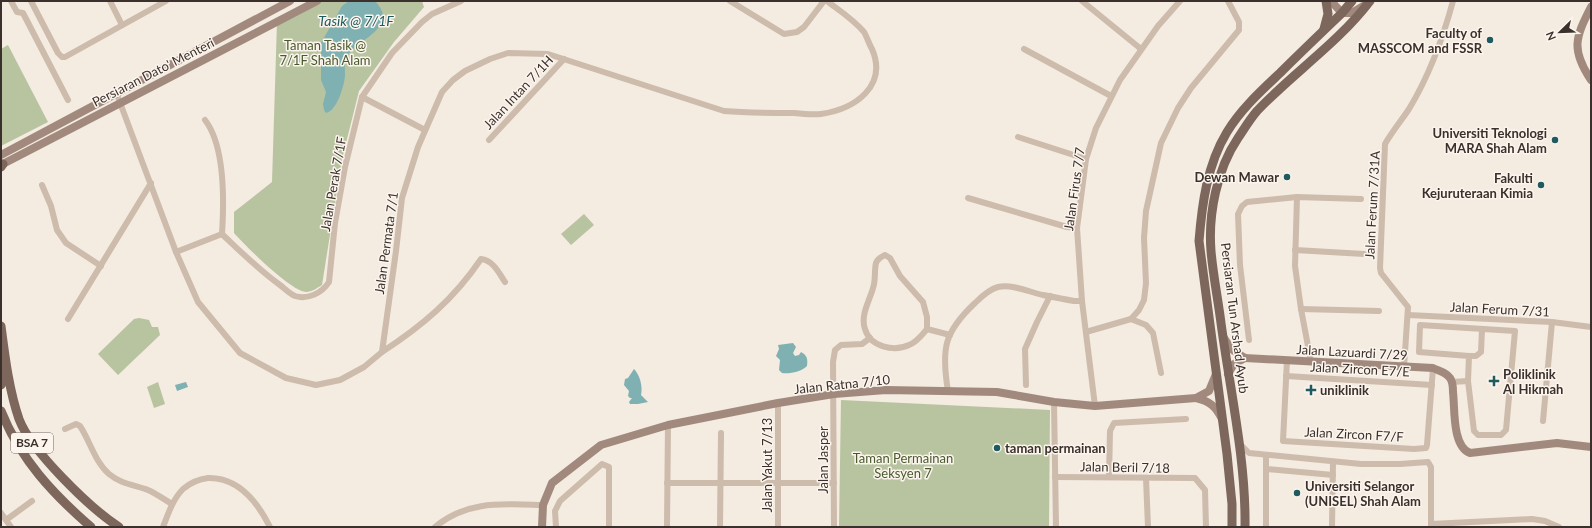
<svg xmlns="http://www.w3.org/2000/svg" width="1592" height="528" viewBox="0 0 1592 528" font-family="Lato,sans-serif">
<rect width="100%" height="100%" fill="#f4ebe1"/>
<!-- green -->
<g fill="#b8c4a0">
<path d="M318 1H422L424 7 394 42 359 91 342 159 322 285C317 288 312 292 306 292 289 290 246 246 234 233V212L272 182 277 22Z"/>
<polygon points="8,45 48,122 1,146 1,49"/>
<polygon points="584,214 594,225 571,245 561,234"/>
<polygon points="139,318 149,320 152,327 158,327 160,335 118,375 98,354 134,319"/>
<polygon points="158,382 165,404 154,408 147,387"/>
<polygon points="841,400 1050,410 1049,527 839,527"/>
</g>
<!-- water -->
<g fill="#7fb0b2">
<path d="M349 1H375C401 28 356 39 346 58 344 64 345 70 345 76 344 86 337 111 326 113L324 110 323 104 326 92 321 80V43L342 6Z"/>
<path d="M793 343 796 347 793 353 795 356 799 355 801 352C807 355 808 359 807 366 801 372 790 374 782 373L779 370 780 360 776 356 779 349 778 345Z"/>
<path d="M634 369C640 375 643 387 641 395L648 402 638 404H630L629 402 632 398H630L628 396 629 391 624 385 625 379 628 378Z"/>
<polygon points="186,382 188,387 177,391 175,385"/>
</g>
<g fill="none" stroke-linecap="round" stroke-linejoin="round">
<!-- street -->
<g stroke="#cdbbac" stroke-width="6">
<polyline points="11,1 17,12 23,13 68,100"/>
<polyline points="31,1 58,53 62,57 65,57 166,1"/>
<polyline points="110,1 122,25"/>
<polyline points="730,1 784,34 797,32 804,27 824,1"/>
<polyline points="1082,1 1141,49"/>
<polyline points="1024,49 1111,96"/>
<path d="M116 92 176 252 198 302 240 353 286 378 316 385 340 380 364 367 382 352 396 251 402 198 418 147 442 92 453 80 465 71 490 59 508 53 548 54 724 111C747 113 770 113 794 113 803 114 813 115 821 114 855 109 888 86 872 49 869 44 867 37 864 32 853 19 840 11 827 1"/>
<polyline points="362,97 425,130"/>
<polyline points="1018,137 1086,159"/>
<polyline points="489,140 564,59"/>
<polyline points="42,185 51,206 57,230 66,243 101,266"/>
<polyline points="1297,197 1295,266 1301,309 1311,362"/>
<polyline points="968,198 1067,227 1077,228"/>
<path d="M222 234C241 252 259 270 280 285 284 288 290 294 295 296 308 300 322 293 329 282L335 223 345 167 362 97 392 53 422 22 432 14 461 1"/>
<polyline points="1295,250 1364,254"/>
<path d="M176 252 222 234C224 203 225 146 205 120"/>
<polyline points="1301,309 1379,311"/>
<polyline points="1408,315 1552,322 1591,327"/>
<polyline points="68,319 151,183"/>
<polyline points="1131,319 1139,310 1144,300 1146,283 1144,238 1146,211 1161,143 1178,108 1191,88 1239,30 1239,22 1228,1"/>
<path d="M927 329C922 335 917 342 909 345 894 352 870 347 865 329 860 315 870 300 873 288 876 280 874 271 876 263 878 258 881 257 885 255L890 258 900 276 923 302 927 317V329L950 335"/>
<polyline points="1086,332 1131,319 1146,325 1153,333 1161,373"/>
<polyline points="1249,340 1240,265 1238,214 1242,206 1247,202 1297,197 1361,199"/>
<path d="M382 352C422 326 454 299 481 259 493 260 499 273 505 282"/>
<polyline points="1469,356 1468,381 1474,431 1478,435 1501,435 1506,430 1515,331 1420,325 1419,352 1469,356 1476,356 1481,352 1482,329"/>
<polyline points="1287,360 1283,441 1414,449 1426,448 1427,445 1433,368"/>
<path d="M1404 367 1408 307 1381 273 1380 268 1385 144C1392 132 1401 121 1409 109 1429 76 1443 38 1453 1"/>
<polyline points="1286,376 1432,385"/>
<polyline points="1452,382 1468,381"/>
<polyline points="1026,385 1025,349 1037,322 1050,296"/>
<path d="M948 391C941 349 944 332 975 303 981 297 990 289 998 287 1013 284 1029 292 1043 295 1053 297 1063 299 1074 301H1082"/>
<polyline points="1054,402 1056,527"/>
<polyline points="778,403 778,527"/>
<polyline points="1095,406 1082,301 1077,228 1086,159 1096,128 1120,80 1158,26 1180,1"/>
<polyline points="1543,421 1552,322"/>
<path d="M65 429 76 424 80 426C90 441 95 462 109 474 121 484 135 485 148 490 157 494 165 500 172 504"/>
<polyline points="1239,443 1249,453 1361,464 1400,464 1428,462 1431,467 1431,527"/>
<polyline points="1266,469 1333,475"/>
<polyline points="1055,477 1195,478 1205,490 1206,527"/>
<polyline points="1109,477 1110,431 1114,423 1186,419"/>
<polyline points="1146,478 1148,527"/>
<polyline points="667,483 834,483"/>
<polyline points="1,513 11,527"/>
<polyline points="6,520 32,501"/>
<polyline points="1431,524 1532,519 1545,521 1559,527"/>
<path d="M163 527C168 514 173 499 183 489 190 483 200 479 208 478 239 477 258 503 270 527"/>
<path d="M435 527C467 500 503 504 543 505"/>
<polyline points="556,527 555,511 560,501 602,464 609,467 609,527"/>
<polyline points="667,527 668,425"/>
<polyline points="720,527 721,433"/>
<polyline points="834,527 833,362 835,350 841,345 862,344 870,338"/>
<polyline points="1266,527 1266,455"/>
<polyline points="1332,527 1333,462"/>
</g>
<!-- secondary -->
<g stroke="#a18a7d" stroke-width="8">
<polyline points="1331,1 1342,13 1352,13 1365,5"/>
<path d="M1591 7C1575 38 1571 50 1591 80"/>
<polyline points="1,155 290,1"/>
<polyline points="1,165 317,1"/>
<path d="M1224 338 1231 349 1245 358 1433 368C1439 371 1446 372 1450 378 1453 382 1453 387 1453 392 1455 409 1452 446 1470 453L1557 443 1591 447"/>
<polyline points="1228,374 1234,364 1245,358"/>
<path d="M1196 398C1210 401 1216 407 1222 419"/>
<polyline points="542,527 543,505 552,483 601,445 668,425 778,403 834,394 886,390 997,392 1054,402 1095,406 1196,398 1209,391 1216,374"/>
</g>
<!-- primary -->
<g stroke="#7d675c" stroke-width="9">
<polyline points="1324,29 1328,14 1326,1"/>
<polyline points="1,167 3,164"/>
<path d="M1 326C5 357 9 390 19 419 31 451 90 508 119 527"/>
<polyline points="1,385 5,378 4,369"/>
<path d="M1 411C20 459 53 494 91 527"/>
<path d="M1232 527V504L1227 454 1199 241C1202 204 1207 165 1227 132 1241 109 1261 91 1280 73 1300 53 1321 33 1342 13L1352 1"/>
<path d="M1245 527C1246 460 1230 390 1221 323 1218 299 1213 275 1211 251 1208 214 1217 169 1238 138 1244 129 1250 119 1257 111 1293 73 1338 43 1370 1"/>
</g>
</g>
<!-- markers -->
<g fill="#1f5a5e" stroke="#fbf5ee" stroke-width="1.5">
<circle cx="1490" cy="40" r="4"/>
<circle cx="1555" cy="140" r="4"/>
<circle cx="1287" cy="177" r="4"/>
<circle cx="1541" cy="185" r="4"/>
<path d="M1492 375h4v4h4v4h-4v4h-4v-4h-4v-4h4z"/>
<path d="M1309 384h4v4h4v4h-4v4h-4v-4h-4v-4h4z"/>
<circle cx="997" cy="448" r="4"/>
<circle cx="1297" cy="493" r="4"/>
</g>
<g text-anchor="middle" stroke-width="3" stroke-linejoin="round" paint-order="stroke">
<!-- shield labels -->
<rect fill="#fbf5ee" stroke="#756b66" stroke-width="1" x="11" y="433" width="42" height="20" rx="3"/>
<g font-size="12" font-weight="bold" fill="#3b302b">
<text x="32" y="447">BSA 7</text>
</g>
<!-- poi labels -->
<g font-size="13" font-weight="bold" fill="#3b302b" stroke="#fbf5ee" text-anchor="end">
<text x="1482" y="38">Faculty of<tspan x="1482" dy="15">MASSCOM and FSSR</tspan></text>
<text x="1547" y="138">Universiti Teknologi<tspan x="1547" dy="15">MARA Shah Alam</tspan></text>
<text x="1279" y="182">Dewan Mawar</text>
<text x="1533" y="183">Fakulti<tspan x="1533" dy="15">Kejuruteraan Kimia</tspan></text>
<text x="1503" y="379" text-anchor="start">Poliklinik<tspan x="1503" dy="15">Al Hikmah</tspan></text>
<text x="1320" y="395" text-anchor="start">uniklinik</text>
<text x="1005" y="453" text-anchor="start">taman permainan</text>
<text x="1305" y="491" text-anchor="start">Universiti Selangor<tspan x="1305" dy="15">(UNISEL) Shah Alam</tspan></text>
</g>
<!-- park labels -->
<g font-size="13" fill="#4a5a2e" stroke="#fbf5ee">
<text x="325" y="50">Taman Tasik @<tspan x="325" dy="15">7/1F Shah Alam</tspan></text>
<text x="903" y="463">Taman Permainan<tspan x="903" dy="15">Seksyen 7</tspan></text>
</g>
<!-- street labels -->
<g font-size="13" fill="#3b302b" stroke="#fbf5ee">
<text transform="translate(153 72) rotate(-27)" y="5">Persiaran Dato' Menteri</text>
<text transform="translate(518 92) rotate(-47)" y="5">Jalan Intan 7/1H</text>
<text transform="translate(333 184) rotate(-80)" y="5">Jalan Perak 7/1F</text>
<text transform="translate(1074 189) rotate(-82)" y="5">Jalan Firus 7/7</text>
<text transform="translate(1372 205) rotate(-87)" y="5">Jalan Ferum 7/31A</text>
<text transform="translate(386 243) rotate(-82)" y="5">Jalan Permata 7/1</text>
<text transform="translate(1500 309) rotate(3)" y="5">Jalan Ferum 7/31</text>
<text transform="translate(1235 318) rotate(83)" y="5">Persiaran Tun Arshad Ayub</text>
<text transform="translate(1352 352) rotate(3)" y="5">Jalan Lazuardi 7/29</text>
<text transform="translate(1360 369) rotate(3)" y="5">Jalan Zircon E7/E</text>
<text transform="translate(842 384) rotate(-6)" y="5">Jalan Ratna 7/10</text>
<text transform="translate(1354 434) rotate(3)" y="5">Jalan Zircon F7/F</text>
<text transform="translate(823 460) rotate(-90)" y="5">Jalan Jasper</text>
<text transform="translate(767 465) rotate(-90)" y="5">Jalan Yakut 7/13</text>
<text transform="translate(1125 467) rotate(1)" y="5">Jalan Beril 7/18</text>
</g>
<!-- water labels -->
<g font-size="14" font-style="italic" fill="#1f5a5e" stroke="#fbf5ee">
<text x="356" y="26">Tasik @ 7/1F</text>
</g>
</g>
<!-- border -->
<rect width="1592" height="528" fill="none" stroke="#3b302b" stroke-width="4"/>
<!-- north arrow -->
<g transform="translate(1560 32) rotate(247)" stroke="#fbf5ee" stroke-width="3" paint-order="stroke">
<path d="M0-3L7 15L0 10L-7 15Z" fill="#3b302b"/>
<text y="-6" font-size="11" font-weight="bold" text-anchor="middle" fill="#3b302b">N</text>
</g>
</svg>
